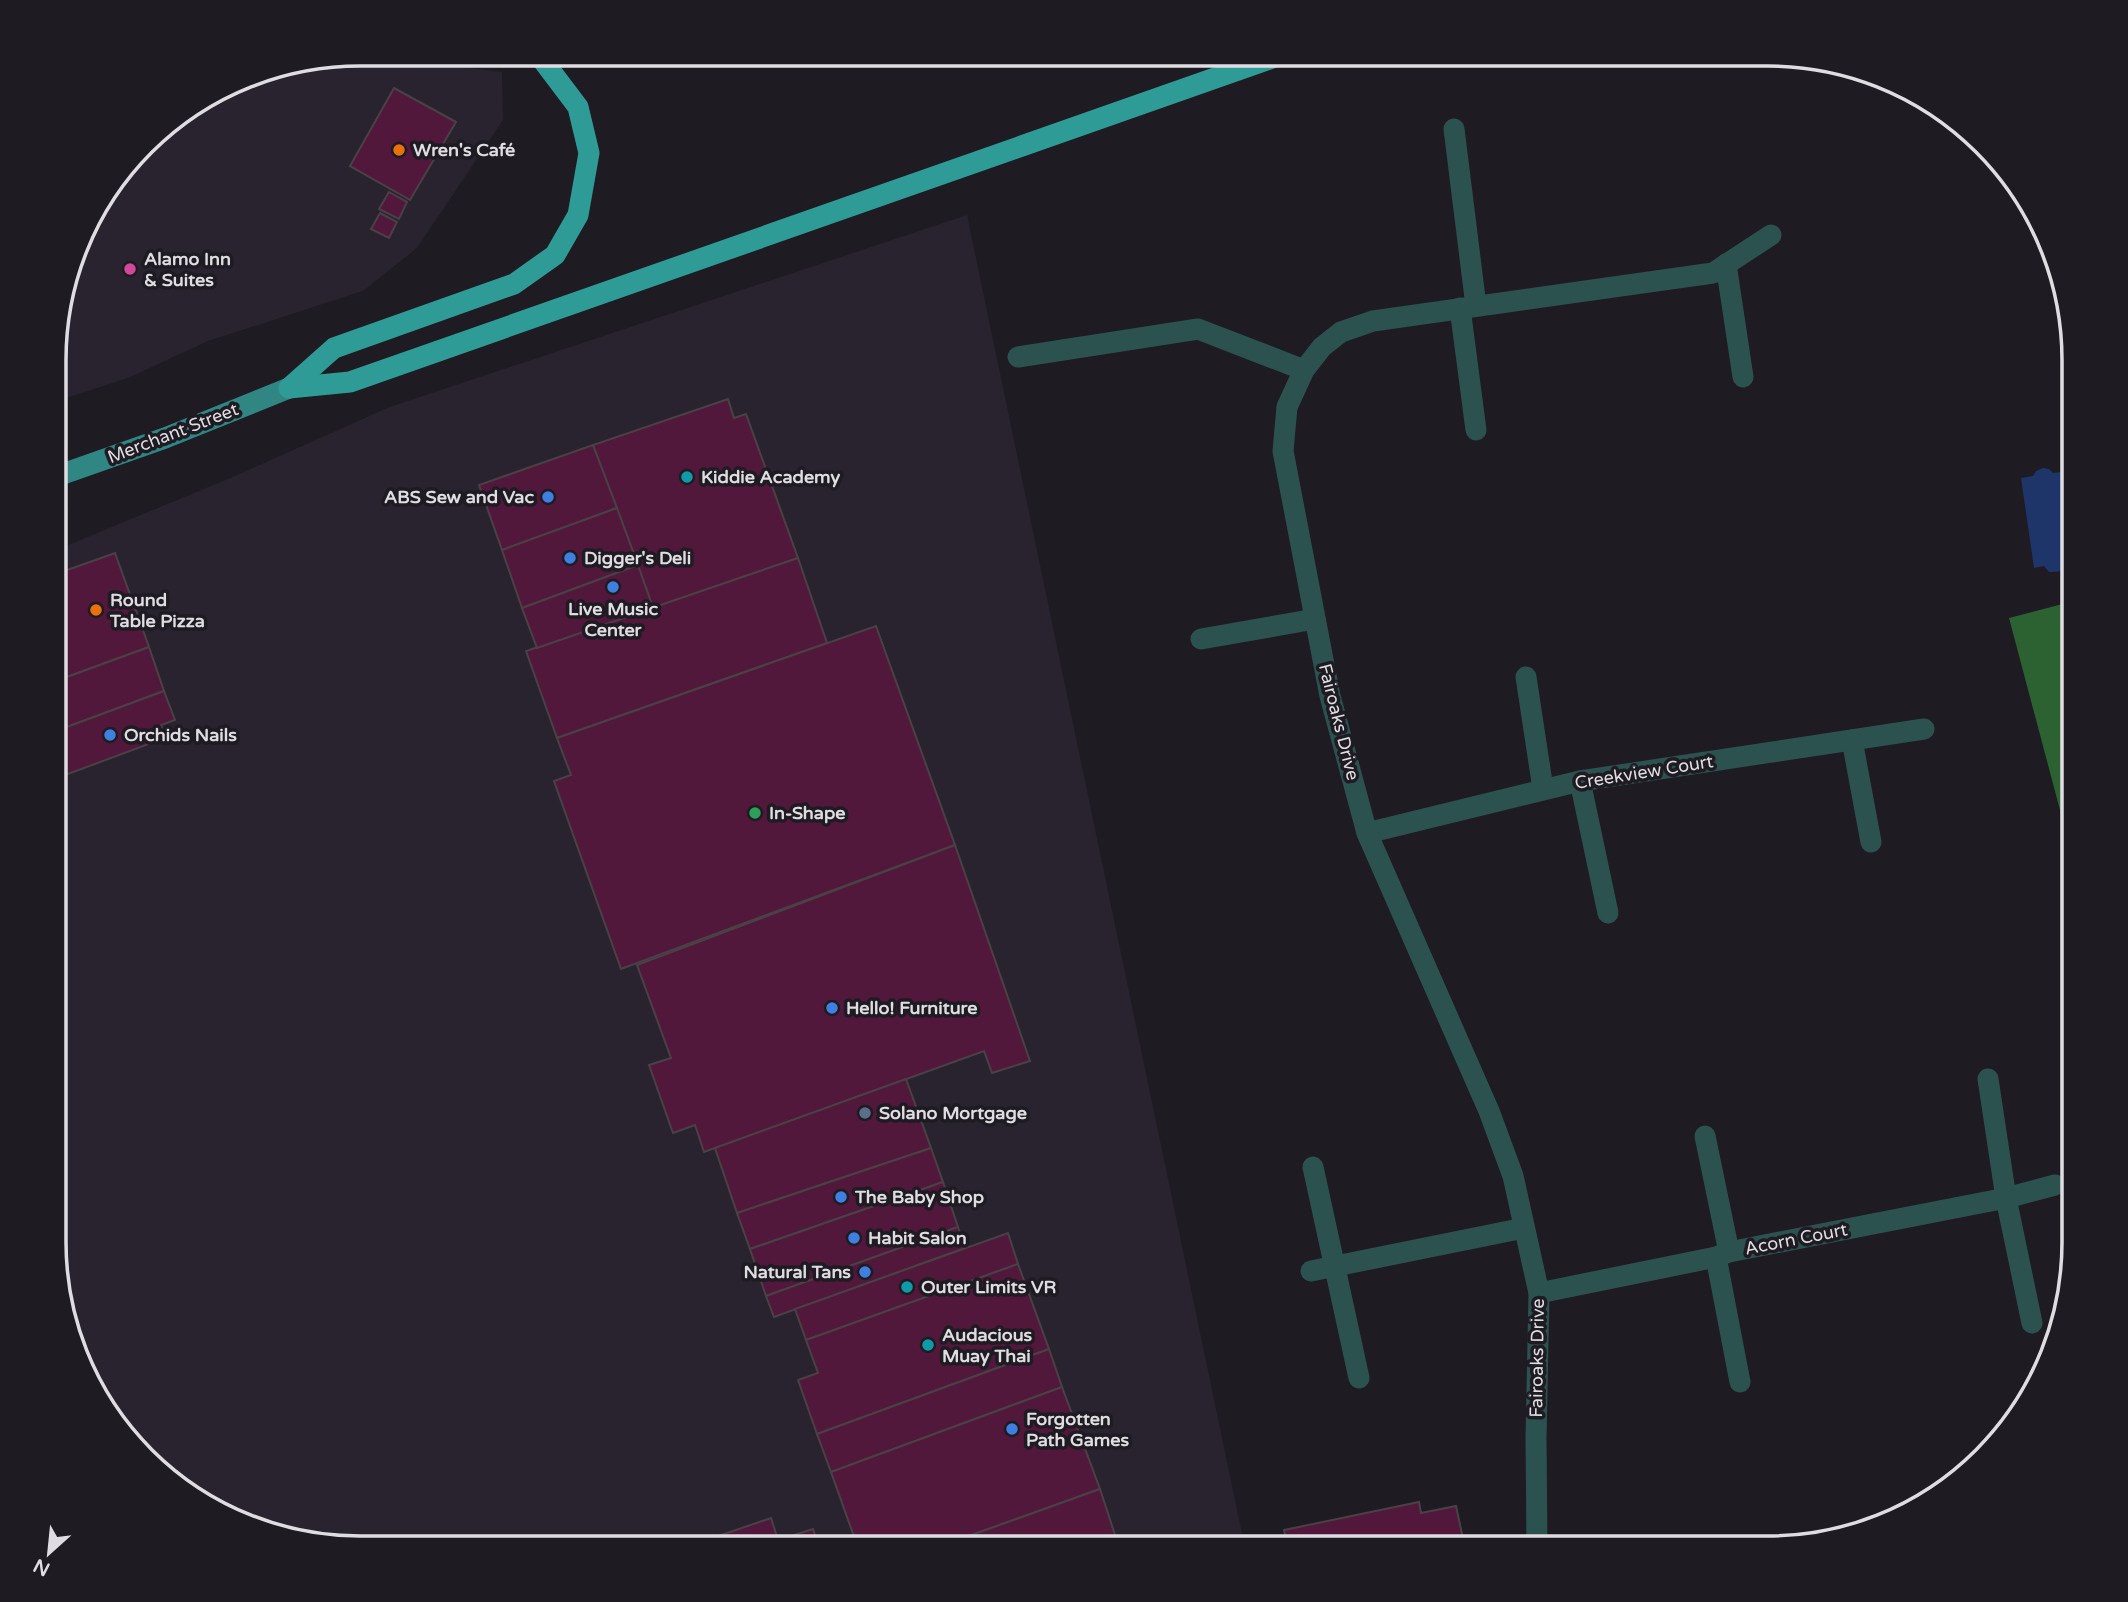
<svg xmlns="http://www.w3.org/2000/svg" width="2128" height="1602" viewBox="0 0 2128 1602" font-family="'Varela Round',sans-serif">
<rect width="100%" height="100%" fill="#1e1b22"/>
<!-- built -->
<g fill="#28232f">
<polygon points="362,54 502,72 503,120 417,248 363,291 208,341 128,378 57,401 57,320 95,208 159,130 262,71"/>
<polygon points="967,215 1245,1548 341,1547 244,1525 159,1472 86,1377 55,1262 56,550 228,479 387,408"/>
</g>
<!-- forest -->
<polygon fill="#2c6131" points="2074,601 2073,859 2009,618"/>
<!-- water -->
<path fill="#1d3569" d="M2043 468 2049 469 2053 473 2066 471 2074 527V562H2069C2064 571 2059 572 2049 572L2044 566 2034 568 2021 478 2033 476 2036 471Z"/>
<!-- building -->
<g fill="#51183c" stroke="#4a4146" stroke-width="2">
<polygon points="394,88 456,122 410,200 350,166"/>
<polygon points="389,192 407,202 399,219 379,209"/>
<polygon points="380,213 397,222 389,238 371,229"/>
<polygon points="728,399 734,418 746,414 798,558 653,608 593,445"/>
<polygon points="593,445 617,508 502,550 479,485"/>
<polygon points="617,508 638,565 522,608 502,550"/>
<polygon points="115,553 149,647 56,681 56,574"/>
<polygon points="798,558 827,643 557,738 526,651"/>
<polygon points="638,565 653,608 537,648 522,608"/>
<polygon points="876,626 955,845 621,969 554,781 571,775 557,738"/>
<polygon points="149,647 164,691 56,731 56,681"/>
<polygon points="164,691 175,720 161,725 165,738 57,778 56,731"/>
<polygon points="955,845 1030,1061 992,1073 984,1051 704,1152 695,1125 673,1133 649,1065 671,1058 637,965"/>
<polygon points="56,949 64,971 56,974"/>
<polygon points="906,1079 931,1148 737,1213 715,1148"/>
<polygon points="931,1148 943,1182 750,1249 737,1213"/>
<polygon points="943,1182 958,1227 766,1296 750,1249"/>
<polygon points="958,1227 965,1248 774,1317 766,1296"/>
<polygon points="1008,1233 1018,1264 806,1340 795,1309"/>
<polygon points="1018,1264 1049,1349 817,1434 798,1380 818,1373 806,1340"/>
<polygon points="1049,1349 1062,1387 831,1472 817,1434"/>
<polygon points="1062,1387 1100,1489 938,1547 881,1547 878,1538 857,1545 831,1472"/>
<polygon points="1100,1489 1119,1547 938,1547"/>
<polygon points="1419,1502 1421,1513 1456,1506 1465,1548 1288,1548 1284,1530"/>
<polygon points="771,1518 778,1540 813,1529 819,1547 686,1547"/>
</g>
<g fill="none" stroke-linecap="round" stroke-linejoin="round">
<!-- minor -->
<g stroke="#2c5250" stroke-width="21">
<polyline points="1454,129 1476,306"/>
<polyline points="1726,264 1743,377"/>
<polyline points="1460,308 1476,430"/>
<polyline points="1018,357 1198,329 1304,370"/>
<polyline points="1201,639 1315,619"/>
<polyline points="1526,677 1543,789"/>
<polyline points="1852,740 1871,842"/>
<polyline points="1580,781 1608,913"/>
<polyline points="1367,833 1580,781 1924,729"/>
<polyline points="1988,1079 2006,1198 2032,1323"/>
<polyline points="1705,1136 1729,1252"/>
<polyline points="1313,1167 1359,1378"/>
<polyline points="1716,1257 1740,1382"/>
<polyline points="1311,1271 1524,1228"/>
<polyline points="1539,1293 1716,1257 1729,1252 2006,1198 2055,1185"/>
<polyline points="1537,1548 1536,1438 1539,1293 1513,1176 1489,1111 1367,833 1330,696 1283,451 1287,407 1304,370 1322,347 1341,332 1373,321 1713,273 1771,235"/>
</g>
<!-- major -->
<polyline stroke="#308683" stroke-width="21" points="57,476 165,438 289,388"/>
<!-- highway -->
<g stroke="#2e9b97" stroke-width="21">
<polyline points="289,388 350,382 1275,57 1287,55"/>
<polyline points="289,388 334,348 514,284 555,255 578,215 589,153 578,107 541,58 534,54"/>
</g>
</g>
<!-- markers -->
<g fill="#e8710a" stroke="#1e1b22" stroke-width="2.5">
<circle cx="399" cy="150" r="7"/>
<circle cx="96" cy="610" r="7"/>
</g>
<circle fill="#d1479c" stroke="#1e1b22" stroke-width="2.5" cx="130" cy="269" r="7"/>
<g fill="#0f9aa8" stroke="#1e1b22" stroke-width="2.5">
<circle cx="687" cy="477" r="7"/>
<circle cx="907" cy="1287" r="7"/>
<circle cx="928" cy="1345" r="7"/>
</g>
<g fill="#3f7fe0" stroke="#1e1b22" stroke-width="2.5">
<circle cx="548" cy="497" r="7"/>
<circle cx="570" cy="558" r="7"/>
<circle cx="613" cy="587" r="7"/>
<circle cx="110" cy="735" r="7"/>
<circle cx="832" cy="1008" r="7"/>
<circle cx="841" cy="1197" r="7"/>
<circle cx="854" cy="1238" r="7"/>
<circle cx="865" cy="1272" r="7"/>
<circle cx="1012" cy="1429" r="7"/>
</g>
<circle fill="#2e9e5b" stroke="#1e1b22" stroke-width="2.5" cx="755" cy="813" r="7"/>
<circle fill="#5c6f8a" stroke="#1e1b22" stroke-width="2.5" cx="865" cy="1113" r="7"/>
<g text-anchor="middle" stroke-width="7" stroke-linejoin="round" paint-order="stroke">
<!-- poi labels -->
<g font-size="18" font-weight="bold" fill="#dfdde2" stroke="#1e1b22" text-anchor="start">
<text x="413" y="156">Wren's Café</text>
<text x="144" y="265">Alamo Inn<tspan x="144" dy="21">&amp; Suites</tspan></text>
<text x="701" y="483">Kiddie Academy</text>
<text x="534" y="503" text-anchor="end">ABS Sew and Vac</text>
<text x="584" y="564">Digger's Deli</text>
<text x="110" y="606">Round<tspan x="110" dy="21">Table Pizza</tspan></text>
<text x="613" y="615" text-anchor="middle">Live Music<tspan x="613" dy="21">Center</tspan></text>
<text x="124" y="741">Orchids Nails</text>
<text x="769" y="819">In-Shape</text>
<text x="846" y="1014">Hello! Furniture</text>
<text x="879" y="1119">Solano Mortgage</text>
<text x="855" y="1203">The Baby Shop</text>
<text x="868" y="1244">Habit Salon</text>
<text x="851" y="1278" text-anchor="end">Natural Tans</text>
<text x="921" y="1293">Outer Limits VR</text>
<text x="942" y="1341">Audacious<tspan x="942" dy="21">Muay Thai</tspan></text>
<text x="1026" y="1425">Forgotten<tspan x="1026" dy="21">Path Games</tspan></text>
</g>
<!-- street labels -->
<g font-size="18" fill="#dfdde2" stroke="#1e1b22">
<text transform="translate(173 433) rotate(-21)" y="6">Merchant Street</text>
<text transform="translate(1339 722) rotate(76)" y="6">Fairoaks Drive</text>
<text transform="translate(1644 772) rotate(-9)" y="6">Creekview Court</text>
<text transform="translate(1796 1239) rotate(-11)" y="6">Acorn Court</text>
<text transform="translate(1537 1358) rotate(-89)" y="6">Fairoaks Drive</text>
</g>
</g>
<!-- crop -->
<path d="M0 0H2128V1602H0ZM360 66H1768A294 294 0 0 1 2062 360V1242A294 294 0 0 1 1768 1536H360A294 294 0 0 1 66 1242V360A294 294 0 0 1 360 66Z" fill="#1e1b22" fill-rule="evenodd"/>
<path fill="none" stroke="#dfdde2" stroke-width="3.5" d="M360 66H1768A294 294 0 0 1 2062 360V1242A294 294 0 0 1 1768 1536H360A294 294 0 0 1 66 1242V360A294 294 0 0 1 360 66Z"/>
<!-- north arrow -->
<g transform="translate(49 1553) rotate(207)" stroke="#1e1b22" stroke-width="5" paint-order="stroke">
<path d="M0-5L12 26L0 18L-12 26Z" fill="#dfdde2"/>
<text y="-10" font-size="19" font-weight="bold" text-anchor="middle" fill="#dfdde2">N</text>
</g>
</svg>
